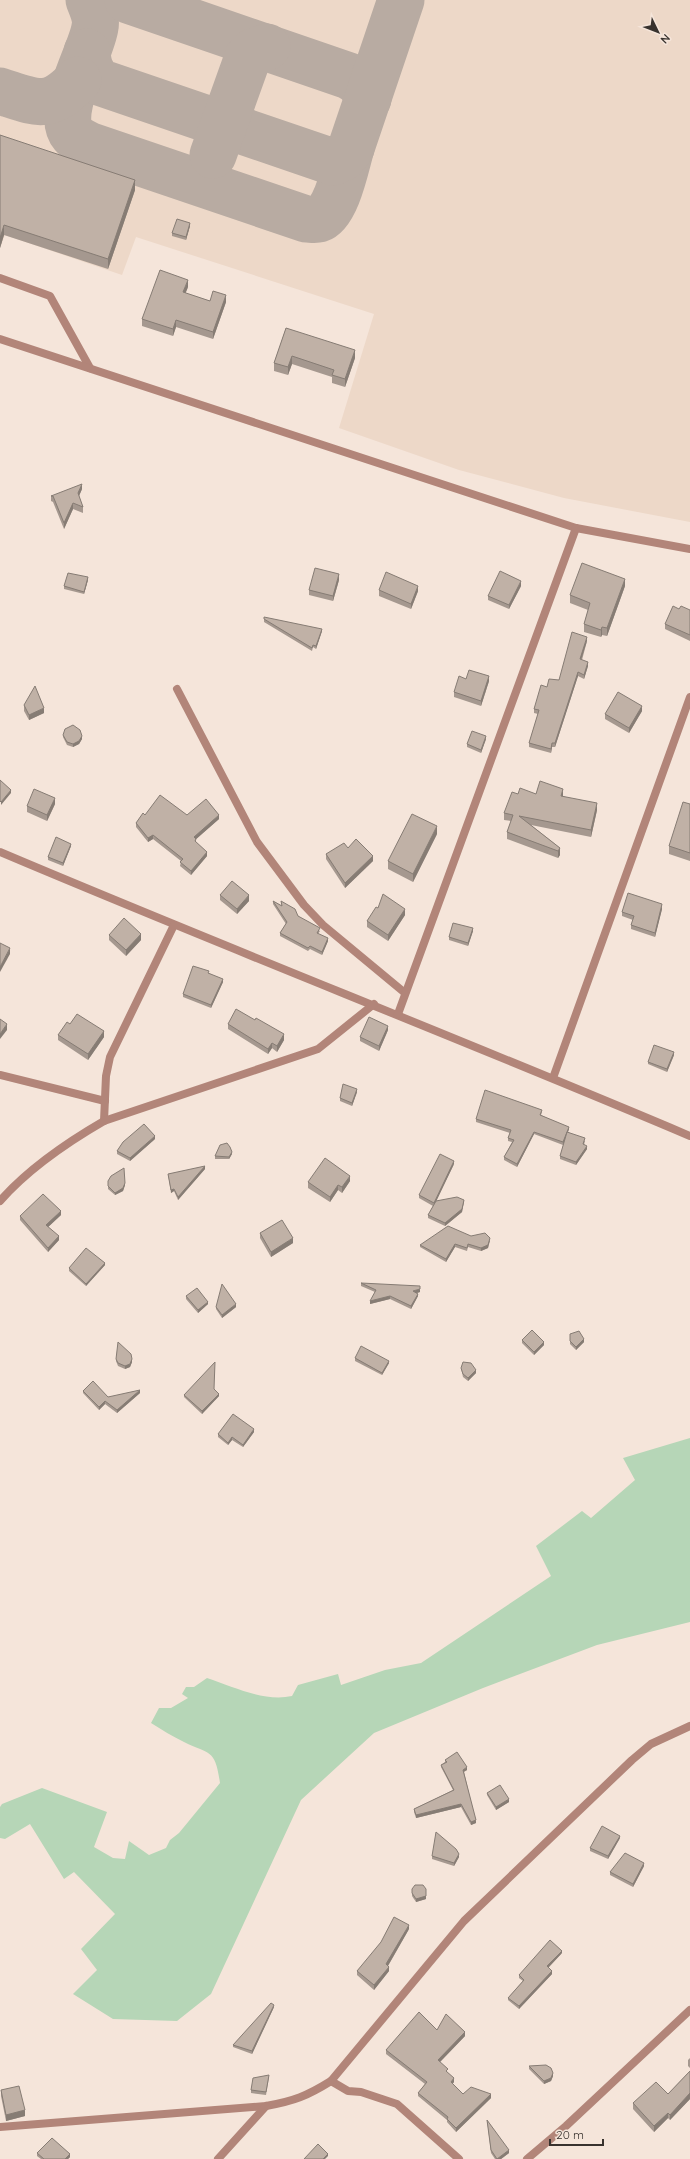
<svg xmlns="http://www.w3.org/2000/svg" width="690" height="2159" viewBox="0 0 690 2159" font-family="Quicksand,sans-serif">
<rect width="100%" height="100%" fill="#f5e5da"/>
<!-- built -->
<polygon fill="#edd8c8" points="0,0 690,0 690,522 564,498 459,470 339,428 374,314 136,237 122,275 5,235 0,248"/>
<!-- green -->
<path fill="#b6d6b7" d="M690 1438V1622L597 1645 483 1688 374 1733 301 1800 211 1994 177 2021 113 2019 73 1994 97 1970 81 1949 115 1914 74 1872 64 1879 30 1824 5 1839 0 1838V1807L2 1804 42 1788 107 1812 94 1847 113 1858 125 1859 129 1841 149 1855 166 1848 170 1840 179 1833 220 1783C215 1748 210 1755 184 1742 172 1736 162 1730 151 1723L159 1708H171L188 1698 182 1694 186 1687H194L207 1678C234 1687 264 1702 292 1696L298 1685 338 1674 341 1685 385 1670 421 1663 551 1576 536 1546 582 1511 591 1518 635 1480 623 1458Z"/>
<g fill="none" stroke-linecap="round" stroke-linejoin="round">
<!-- taxiway -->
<g stroke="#b8aba2" stroke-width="47">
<path d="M89 0C92 8 97 18 95 27 92 51 54 114 73 135 76 139 83 142 88 145L306 219C310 219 315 220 319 219 337 213 346 164 351 148"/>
<path d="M128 0 349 76C360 82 364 87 368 99"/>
<path d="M87 52C88 65 90 72 99 82L333 162 342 158 351 148 401 0"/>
<path d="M0 91C37 103 48 111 78 80"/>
<polyline points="213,155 248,57 253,52 267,47"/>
</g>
<!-- street -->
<g stroke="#b28579" stroke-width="8">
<polyline points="0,278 50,296 90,368"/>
<polyline points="0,339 576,528 690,549"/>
<polyline points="177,689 257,842 304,905 323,925 405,993"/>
<path d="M0 852C229 949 461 1039 690 1136"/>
<polyline points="398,1014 576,528"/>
<polyline points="0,1075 105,1101"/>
<polyline points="553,1078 690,697"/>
<polyline points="104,1121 106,1076 110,1057 174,925"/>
<path d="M0 1201C29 1168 66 1143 104 1121L318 1049 374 1004"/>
<polyline points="331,2081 348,2091 361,2092 397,2104 459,2159"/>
<path d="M0 2127 266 2106C294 2101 307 2096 331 2081L464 1921 632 1760 651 1744 690 1726"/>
<polyline points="218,2159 266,2106"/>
<polyline points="527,2159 566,2126 690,2010"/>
</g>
</g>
<!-- wall -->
<g fill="#a5988f">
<polygon points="0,135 135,190 108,269 4,235 0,248"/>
<polygon points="190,226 186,240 172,236 172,233"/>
<polygon points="188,287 185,293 210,301 226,302 213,339 176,327 173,336 142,326 142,319"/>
<polygon points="286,328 355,358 345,387 332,383 332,377 292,364 288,375 274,371 274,363"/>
<polygon points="82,489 79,496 83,507 83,513 73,509 64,529 53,502 51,501 51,496"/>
<polygon points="88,580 84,594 64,589 64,586"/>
<polygon points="339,580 333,601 309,595 309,590"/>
<polygon points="521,586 509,609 488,600 488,596"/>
<polygon points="625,586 607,636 602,635 601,637 584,632 584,624 588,610 570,603 570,595"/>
<polygon points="379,590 418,591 411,609 379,596"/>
<polygon points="679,609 690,610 690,641 665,629 665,624"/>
<polygon points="264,619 322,631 316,649 313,647 312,651 264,622"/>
<polygon points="587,641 582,660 588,666 584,679 578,676 555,747 552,747 551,753 529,747 529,743 538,714 534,713 534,709 547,687 559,680"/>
<polygon points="466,679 489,681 481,706 454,697 454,692"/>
<polygon points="24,705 44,713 29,720 24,711"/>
<polygon points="642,711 629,733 605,719 605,714"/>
<polygon points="63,735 82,739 79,744 73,747 67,745 63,737"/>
<polygon points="486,739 481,753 467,747 467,744"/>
<polygon points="518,794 536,794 563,796 597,810 591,837 531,825 560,848 560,855 558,858 507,839 507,832 511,821 504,820 504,813"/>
<polygon points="55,804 47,821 27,812 27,806"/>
<polygon points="690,804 690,861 669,854 669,846"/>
<polygon points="145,815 187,815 219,819 196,839 196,842 207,856 191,875 180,866 181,861 153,839 148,842 136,827 136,823"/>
<polygon points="437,834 413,882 388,869 388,861"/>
<polygon points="71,846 63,866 48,860 48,857"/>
<polygon points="348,848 373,861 345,888 326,859 326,854"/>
<polygon points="220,895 249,901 237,914 220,900"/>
<polygon points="273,901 282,906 281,901 298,916 320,931 318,934 328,941 322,955 310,949 308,951 280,936 280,933 286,924 273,904"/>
<polygon points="378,908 405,915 388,941 367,927 367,921"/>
<polygon points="662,909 655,937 631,929 631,925 633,920 622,916 622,912"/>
<polygon points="473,931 468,946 449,940 449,937"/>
<polygon points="109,935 141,940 126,956 109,940"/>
<polygon points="209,973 223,982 211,1008 183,997 183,994"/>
<polygon points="70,1024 104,1037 88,1060 58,1040 58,1035"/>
<polygon points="228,1024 284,1040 277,1052 272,1048 268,1054 228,1029"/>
<polygon points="388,1030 379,1051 360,1041 360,1037"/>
<polygon points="674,1055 667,1072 648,1064 648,1062"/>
<polygon points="357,1092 352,1106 340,1101 340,1098"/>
<polygon points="542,1112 541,1115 569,1129 568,1132 585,1141 584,1145 587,1149 576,1165 560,1159 560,1156 565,1139 563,1145 534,1134 517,1167 504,1160 504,1157 512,1142 508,1141 508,1138 510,1133 476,1122 476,1119"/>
<polygon points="155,1139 130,1161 117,1154 117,1151"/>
<polygon points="232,1154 229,1159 215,1159 215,1156"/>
<polygon points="454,1164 436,1201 464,1202 462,1212 445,1226 428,1218 428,1215 433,1206 419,1198 419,1195"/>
<polygon points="205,1169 178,1200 174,1191 171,1193 168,1174"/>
<polygon points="108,1181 125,1185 123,1191 115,1195 108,1189"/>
<polygon points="350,1181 342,1193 338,1190 330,1202 308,1188 308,1182"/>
<polygon points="61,1215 48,1227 59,1240 48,1252 20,1220 20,1216"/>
<polygon points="260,1233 293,1243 271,1257 260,1238"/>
<polygon points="471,1236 490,1241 488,1248 481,1251 468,1247 467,1251 455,1247 446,1262 420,1247 420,1245"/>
<polygon points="105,1265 86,1286 69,1271 69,1268"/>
<polygon points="361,1283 420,1292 417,1293 418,1296 411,1309 390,1299 370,1304 375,1292 361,1286"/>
<polygon points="186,1296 208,1304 198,1313 186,1299"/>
<polygon points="216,1307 236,1307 222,1318 216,1309"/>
<polygon points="570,1334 584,1342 576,1350 570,1344"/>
<polygon points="522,1340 544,1345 534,1355 522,1343"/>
<polygon points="355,1358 389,1363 382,1375 355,1361"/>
<polygon points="116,1359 132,1362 130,1367 125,1369 118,1366 116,1361"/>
<polygon points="461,1368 476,1373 468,1381 463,1377"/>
<polygon points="214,1389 219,1396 202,1414 184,1397 184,1395"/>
<polygon points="83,1391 108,1397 140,1393 117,1413 105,1404 99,1410 83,1393"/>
<polygon points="254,1432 243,1447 232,1440 228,1445 218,1437 218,1434"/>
<polygon points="445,1760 467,1770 464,1772 476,1823 471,1825 461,1807 416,1818 414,1812 414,1809 453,1790 441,1767 441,1765 445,1762"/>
<polygon points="487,1793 509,1802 496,1810 487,1795"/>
<polygon points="620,1838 608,1859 590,1851 590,1848"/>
<polygon points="432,1856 459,1857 454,1866 432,1859"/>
<polygon points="644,1866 633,1887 610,1875 610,1872"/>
<polygon points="412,1889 426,1889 426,1899 416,1902 412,1896"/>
<polygon points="409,1929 388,1966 389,1971 374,1990 357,1975 357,1971"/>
<polygon points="562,1953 548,1968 552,1974 519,2009 508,2000 508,1998 523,1981 519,1978 519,1975"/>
<polygon points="274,2007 252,2054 233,2047 233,2045"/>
<polygon points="437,2030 465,2036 440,2062 454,2082 452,2084 463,2094 491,2098 456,2132 447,2122 447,2120 418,2096 418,2093 425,2084 386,2054 386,2050"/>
<polygon points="690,2058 690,2068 688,2066 688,2060"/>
<polygon points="529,2066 553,2076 551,2081 544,2084 529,2069"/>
<polygon points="690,2071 690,2099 670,2120 668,2118 654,2132 633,2109 633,2103 668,2094"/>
<polygon points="269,2077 266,2095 251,2093 251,2090"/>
<polygon points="1,2090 25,2116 6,2121 1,2096"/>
<polygon points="487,2120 509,2153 501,2159 495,2159 491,2153"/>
<polygon points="37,2153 70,2157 68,2159 41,2159 37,2156"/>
</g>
<!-- shaded-wall -->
<g fill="#867c74">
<polygon points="135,180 135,190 108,269 108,259"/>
<polygon points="190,223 190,226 186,240 186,237"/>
<polygon points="4,225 4,235 0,248 0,238"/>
<polygon points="188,280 188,287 183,300 183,292"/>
<polygon points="226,295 226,302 213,339 213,332"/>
<polygon points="176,320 176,327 173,336 173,329"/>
<polygon points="355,350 355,358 345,387 345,379"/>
<polygon points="292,356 292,364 288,375 288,367"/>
<polygon points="82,484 82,489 78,498 78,493"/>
<polygon points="73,503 73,509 64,529 64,523"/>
<polygon points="339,574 339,580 333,601 333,596"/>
<polygon points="88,577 88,580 84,594 84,592"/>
<polygon points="625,579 625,586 607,636 607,628"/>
<polygon points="521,581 521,586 509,609 509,605"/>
<polygon points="418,586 418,591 411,609 411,604"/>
<polygon points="602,627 602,635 601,637 601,630"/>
<polygon points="322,629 322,631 316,649 316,646"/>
<polygon points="587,637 587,641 580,663 580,659"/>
<polygon points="588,662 588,666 584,679 584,675"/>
<polygon points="578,672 578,676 555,747 555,743"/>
<polygon points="489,676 489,681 481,706 481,701"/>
<polygon points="642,706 642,711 629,733 629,728"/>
<polygon points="44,708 44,713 29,720 29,715"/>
<polygon points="82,736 82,739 79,744 73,747 73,744"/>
<polygon points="486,736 486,739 481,753 481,750"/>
<polygon points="552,743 552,747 551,753 551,749"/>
<polygon points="563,789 563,796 561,796"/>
<polygon points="11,790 11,793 1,805 1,802"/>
<polygon points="55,798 55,804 47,821 47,815"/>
<polygon points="597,803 597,810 591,837 591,830"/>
<polygon points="219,815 219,819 194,841 194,837"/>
<polygon points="437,826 437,834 413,882 413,874"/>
<polygon points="153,835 153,839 148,842 148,838"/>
<polygon points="71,844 71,846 63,866 63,863"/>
<polygon points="560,848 560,855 558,858 558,851"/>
<polygon points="207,852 207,856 191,875 191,871"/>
<polygon points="373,856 373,861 345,888 345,883"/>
<polygon points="249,895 249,901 237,914 237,909"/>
<polygon points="662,904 662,909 655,937 655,933"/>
<polygon points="405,909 405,915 388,941 388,935"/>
<polygon points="473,928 473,931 468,946 468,943"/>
<polygon points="141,934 141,940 126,956 126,950"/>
<polygon points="328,938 328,941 322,955 322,952"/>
<polygon points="10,948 10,954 0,972 0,967"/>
<polygon points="223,979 223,982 211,1008 211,1005"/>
<polygon points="7,1024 7,1030 0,1039 0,1034"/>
<polygon points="388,1026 388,1030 379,1051 379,1046"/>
<polygon points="104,1031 104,1037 88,1060 88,1054"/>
<polygon points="284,1034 284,1040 277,1052 277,1046"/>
<polygon points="272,1043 272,1048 268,1054 268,1049"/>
<polygon points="674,1052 674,1055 667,1072 667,1069"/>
<polygon points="357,1089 357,1092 352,1106 352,1103"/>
<polygon points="569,1127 569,1129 563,1145 563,1142"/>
<polygon points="534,1132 534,1134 517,1167 517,1164"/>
<polygon points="155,1136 155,1139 130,1161 130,1158"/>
<polygon points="587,1146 587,1149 576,1165 576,1162"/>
<polygon points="232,1152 232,1154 229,1159 229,1157"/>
<polygon points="454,1161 454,1164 434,1206 434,1203"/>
<polygon points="205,1166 205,1169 178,1200 178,1197"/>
<polygon points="350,1176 350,1181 342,1193 342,1187"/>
<polygon points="125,1183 125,1185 123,1191 115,1195 115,1193"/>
<polygon points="338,1185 338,1190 330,1202 330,1197"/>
<polygon points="174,1189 174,1191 171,1193 171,1190"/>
<polygon points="464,1200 462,1212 445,1226 445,1223"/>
<polygon points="61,1211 61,1215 46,1229 46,1225"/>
<polygon points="59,1236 59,1240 48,1252 48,1248"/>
<polygon points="293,1238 293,1243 271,1257 271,1252"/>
<polygon points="490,1238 488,1248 481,1251 481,1248"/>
<polygon points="455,1244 455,1247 446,1262 446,1259"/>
<polygon points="105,1263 105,1265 86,1286 86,1284"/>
<polygon points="420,1289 420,1292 413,1294 413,1291"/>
<polygon points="418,1294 418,1296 411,1309 411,1306"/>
<polygon points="390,1296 390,1299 370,1304 370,1301"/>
<polygon points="208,1302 208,1304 198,1313 198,1310"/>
<polygon points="236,1304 236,1307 222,1318 222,1315"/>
<polygon points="584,1339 584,1342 576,1350 576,1347"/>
<polygon points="544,1342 544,1345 534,1355 534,1352"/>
<polygon points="132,1359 132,1362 130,1367 125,1369 125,1366"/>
<polygon points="389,1361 389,1363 382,1375 382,1373"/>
<polygon points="476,1370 476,1373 468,1381 468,1378"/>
<polygon points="140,1390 140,1393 117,1413 117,1410"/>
<polygon points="219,1394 219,1396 202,1414 202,1411"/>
<polygon points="105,1401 105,1404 99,1410 99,1407"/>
<polygon points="254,1429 254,1432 243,1447 243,1445"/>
<polygon points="232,1437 232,1440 228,1445 228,1443"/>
<polygon points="467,1767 467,1770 463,1772 463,1770"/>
<polygon points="509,1799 509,1802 496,1810 496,1807"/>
<polygon points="461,1804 461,1807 416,1818 416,1815"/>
<polygon points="476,1820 476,1823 471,1825 471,1822"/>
<polygon points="620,1836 620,1838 608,1859 608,1856"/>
<polygon points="459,1854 459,1857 454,1866 454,1863"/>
<polygon points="644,1863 644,1866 633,1887 633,1884"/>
<polygon points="426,1896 426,1899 416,1902 416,1899"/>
<polygon points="409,1925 409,1929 386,1969 386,1964"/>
<polygon points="562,1951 562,1953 547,1969 547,1966"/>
<polygon points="389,1967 389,1971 374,1990 374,1985"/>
<polygon points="552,1971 552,1974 519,2009 519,2006"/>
<polygon points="274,2005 274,2007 252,2054 252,2051"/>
<polygon points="465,2032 465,2036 438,2064 438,2060"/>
<polygon points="553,2073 553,2076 551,2081 544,2084 544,2081"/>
<polygon points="454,2078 454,2082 451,2086 451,2082"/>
<polygon points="690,2093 690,2099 670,2120 670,2115"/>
<polygon points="491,2094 491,2098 456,2132 456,2128"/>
<polygon points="25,2110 25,2116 6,2121 6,2115"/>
<polygon points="668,2113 668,2118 654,2132 654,2126"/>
<polygon points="509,2150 509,2153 501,2159 497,2159"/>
<polygon points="70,2154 70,2157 68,2159 65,2159"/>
<polygon points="328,2154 328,2156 325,2159 323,2159"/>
</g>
<!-- building -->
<g fill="#c0b1a6" stroke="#867c74">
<polygon points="0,135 135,180 108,259 4,225 0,238"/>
<polygon points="177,219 190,223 186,237 172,233"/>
<polygon points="160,270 188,280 183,292 210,301 213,291 226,295 213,332 176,320 173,329 142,319"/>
<polygon points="286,328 355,350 345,379 332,375 334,370 292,356 288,367 274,363"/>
<polygon points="82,484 78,493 83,507 73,503 64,523 53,496 51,496"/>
<polygon points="582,563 625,579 607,628 602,627 601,630 584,624 590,603 570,595"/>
<polygon points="315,568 339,574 333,596 309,590"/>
<polygon points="500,571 521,581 509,605 488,596"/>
<polygon points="386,572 418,586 411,604 379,590"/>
<polygon points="68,573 88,577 84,592 64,586"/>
<polygon points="673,606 679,609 681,606 690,610 690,635 665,624"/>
<polygon points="264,617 322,629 316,646 313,645 312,648 264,619"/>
<polygon points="572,632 587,637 580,659 588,662 584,675 578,672 555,743 552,743 551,749 529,743 539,710 534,709 541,685 547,687 549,679 559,680"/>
<polygon points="469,670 489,676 481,701 454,692 459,676 466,679"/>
<polygon points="35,686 44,708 29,715 24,705"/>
<polygon points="618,692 642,706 629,728 605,714"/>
<polygon points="73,725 80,730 82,736 79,741 73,744 67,742 63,735 65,729"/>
<polygon points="472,731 486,736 481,750 467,744"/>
<polygon points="0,780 11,790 1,802 0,801"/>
<polygon points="540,781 563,789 561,796 597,803 591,830 519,816 560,848 558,851 507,832 513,815 504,813 512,792 518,794 520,788 536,794"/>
<polygon points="34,789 55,798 47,815 27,806"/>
<polygon points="160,795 187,815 206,799 219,815 194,837 196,839 195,841 207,852 191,871 180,862 183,859 153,835 148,838 136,823 143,813 145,815"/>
<polygon points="683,802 690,804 690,853 669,846"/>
<polygon points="412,814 437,826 413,874 388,861"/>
<polygon points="56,837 71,844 63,863 48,857"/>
<polygon points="356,839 373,856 345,883 326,854 344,843 348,848"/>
<polygon points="232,881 249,895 237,909 220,895"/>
<polygon points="628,893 662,904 655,933 631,925 634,916 622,912"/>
<polygon points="383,894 405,909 388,935 367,921 376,907 378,908"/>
<polygon points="273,901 282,906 281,901 295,909 298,916 320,928 317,933 328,938 322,952 310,946 308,948 280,933 287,922"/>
<polygon points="124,918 141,934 126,950 109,935"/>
<polygon points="453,923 473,928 468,943 449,937"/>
<polygon points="0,943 10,948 0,967"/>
<polygon points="193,966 209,971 208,973 223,979 211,1005 183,994"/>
<polygon points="236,1009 255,1020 256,1018 284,1034 277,1046 272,1043 268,1049 228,1024"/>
<polygon points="77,1014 104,1031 88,1054 58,1035 67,1022 70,1024"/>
<polygon points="369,1017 388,1026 379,1046 360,1037"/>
<polygon points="0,1019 7,1024 0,1034"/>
<polygon points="654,1045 674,1052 667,1069 648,1062"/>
<polygon points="343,1084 357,1089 352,1103 340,1098"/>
<polygon points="485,1090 542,1110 540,1115 569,1127 563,1142 534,1132 517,1164 504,1157 514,1140 508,1138 511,1130 476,1119"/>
<polygon points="144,1124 155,1136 130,1158 117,1151 123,1142"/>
<polygon points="567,1132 585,1138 583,1144 587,1146 576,1162 560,1156"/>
<polygon points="227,1143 230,1147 232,1152 229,1157 215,1156 220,1145"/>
<polygon points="440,1154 454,1161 434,1203 419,1195"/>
<polygon points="325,1158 350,1176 342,1187 338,1185 330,1197 308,1182"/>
<polygon points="205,1166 178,1197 174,1189 171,1190 168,1174"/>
<polygon points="124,1168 125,1183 123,1188 115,1193 108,1186 108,1181 111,1176"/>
<polygon points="43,1194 61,1211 46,1225 59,1236 48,1248 20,1216"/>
<polygon points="457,1197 464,1200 462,1209 445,1223 428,1215 436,1201"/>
<polygon points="282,1220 293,1238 271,1252 260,1233"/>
<polygon points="448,1226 471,1236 485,1233 490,1238 488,1245 481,1248 468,1244 467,1248 455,1244 446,1259 420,1245"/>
<polygon points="86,1248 105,1263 86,1284 69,1268"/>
<polygon points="361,1283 420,1286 420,1289 413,1291 418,1294 411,1306 390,1296 370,1301 376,1290"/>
<polygon points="222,1284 236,1304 222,1315 216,1307"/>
<polygon points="197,1288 208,1302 198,1310 186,1296"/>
<polygon points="532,1330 544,1342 534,1352 522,1340"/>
<polygon points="579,1331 584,1339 576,1347 570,1341 570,1334"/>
<polygon points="118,1342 131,1354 132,1359 130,1364 125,1366 118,1363 116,1359"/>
<polygon points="361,1346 389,1361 382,1373 355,1358"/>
<polygon points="215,1362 214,1389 219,1394 202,1411 184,1395"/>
<polygon points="463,1362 471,1363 476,1370 468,1378 463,1374 461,1368"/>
<polygon points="93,1381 108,1397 140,1390 117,1410 105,1401 99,1407 83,1391"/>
<polygon points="233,1414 254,1429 243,1445 232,1437 228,1443 218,1434"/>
<polygon points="457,1752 467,1767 463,1770 476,1820 471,1822 461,1804 416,1815 414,1809 454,1790 441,1765 447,1762 445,1760"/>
<polygon points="500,1785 509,1799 496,1807 487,1793"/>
<polygon points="602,1826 620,1836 608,1856 590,1848"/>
<polygon points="436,1832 456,1849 459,1854 454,1863 432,1856"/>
<polygon points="625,1853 644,1863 633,1884 610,1872"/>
<polygon points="415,1885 423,1885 426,1889 426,1896 416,1899 412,1893 412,1889"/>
<polygon points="394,1917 409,1925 386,1964 389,1967 374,1985 357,1971 381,1942"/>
<polygon points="550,1940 562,1951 547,1966 552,1971 519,2006 508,1998 524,1980 519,1975"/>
<polygon points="271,2003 274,2005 252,2051 233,2045"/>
<polygon points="419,2012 437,2030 446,2014 465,2032 438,2060 448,2069 446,2071 454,2078 451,2082 463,2094 471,2087 491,2094 456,2128 447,2119 448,2117 418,2093 427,2082 386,2050"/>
<polygon points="546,2065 551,2068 553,2073 551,2078 544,2081 529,2066"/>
<polygon points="690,2071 690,2093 670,2115 668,2113 654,2126 633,2103 656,2082 668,2094"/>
<polygon points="269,2075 266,2092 251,2090 253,2078"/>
<polygon points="19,2086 25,2110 6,2115 1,2090"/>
<polygon points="487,2120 509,2150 497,2159 491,2150"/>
<polygon points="52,2138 70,2154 65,2159 44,2159 37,2153"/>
<polygon points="318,2144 328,2154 323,2159 304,2159"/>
</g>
<!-- north arrow -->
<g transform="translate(658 32) rotate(133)" stroke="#f5e5da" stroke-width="3" paint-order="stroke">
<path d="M0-3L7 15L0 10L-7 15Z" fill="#38322e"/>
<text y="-6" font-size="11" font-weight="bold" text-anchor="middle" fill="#38322e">N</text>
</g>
<!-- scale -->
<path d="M550 2139v6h53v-6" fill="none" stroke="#38322e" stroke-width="2"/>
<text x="556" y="2139" font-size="12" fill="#38322e" stroke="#f5e5da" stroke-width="3" paint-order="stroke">20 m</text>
</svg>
